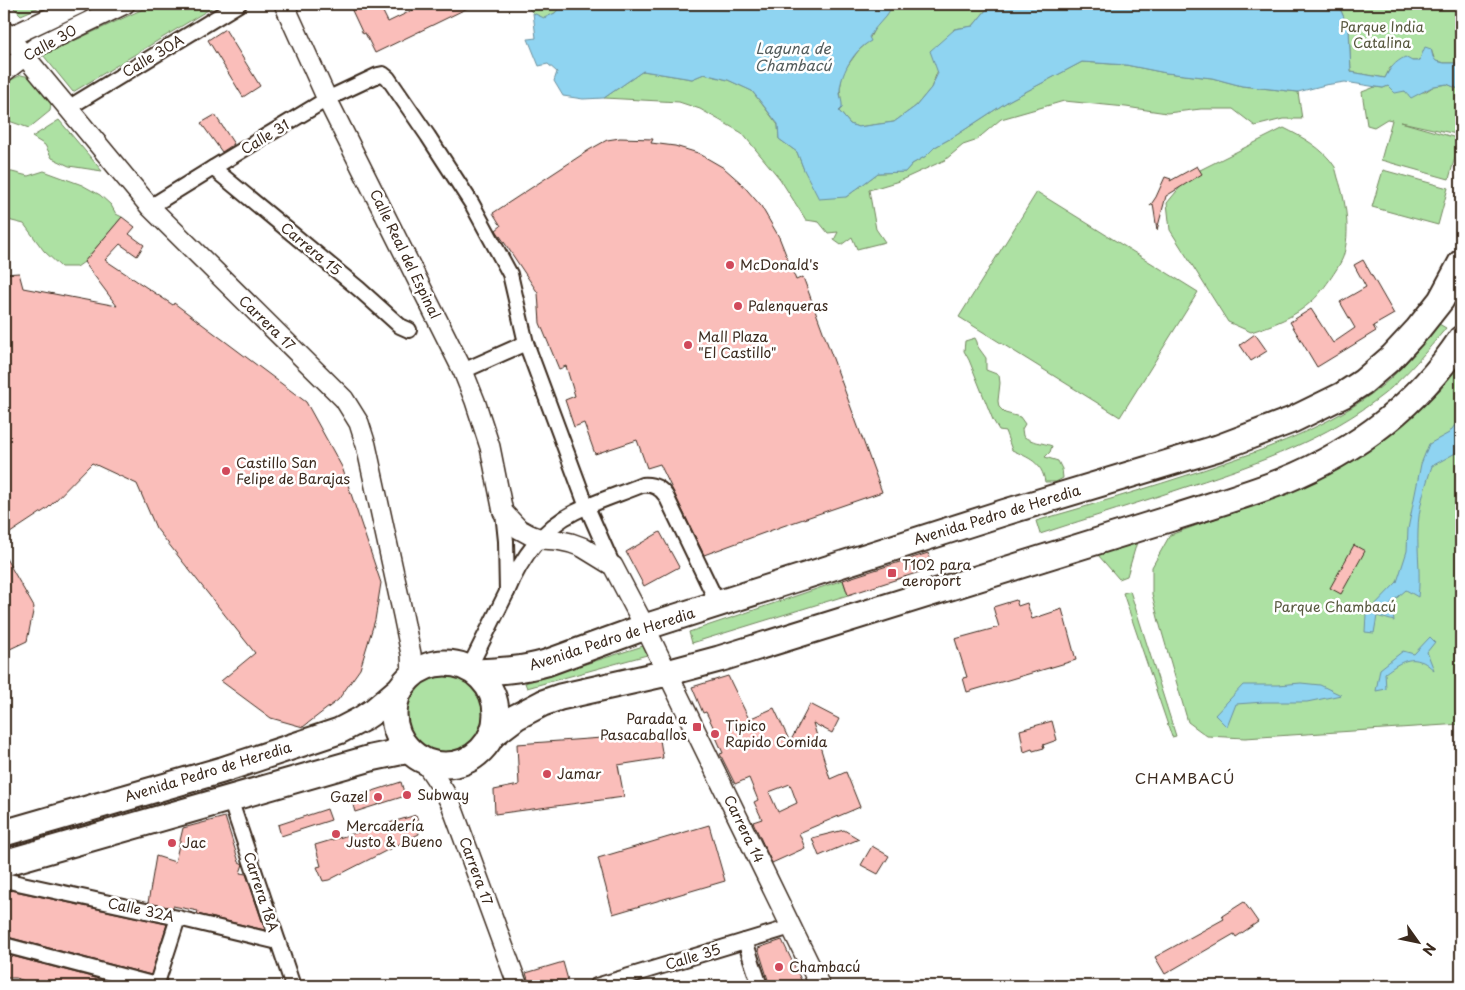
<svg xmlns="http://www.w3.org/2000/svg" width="1465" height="990" viewBox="0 0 1465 990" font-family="'Playpen Sans',sans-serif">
<rect width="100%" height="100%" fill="#fff"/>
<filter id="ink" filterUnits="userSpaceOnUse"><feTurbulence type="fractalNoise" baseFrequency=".02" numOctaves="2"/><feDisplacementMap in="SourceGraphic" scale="10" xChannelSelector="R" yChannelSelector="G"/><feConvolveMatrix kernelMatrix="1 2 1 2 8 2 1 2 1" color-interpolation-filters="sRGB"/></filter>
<g filter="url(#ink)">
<!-- green -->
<g fill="#ade1a3" stroke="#748660">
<polygon points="10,4 47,4 21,15"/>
<polygon points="154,4 218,4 73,92 43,55"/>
<polygon points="524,4 563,4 555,13 544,19 533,13"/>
<polygon points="895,4 991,4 973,26 954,29 931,88 916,106 894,122 858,127 850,124 839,111 842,108 840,89 843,72 858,51 867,43 877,24 883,19 889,9"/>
<polygon points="1338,4 1461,4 1461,63 1444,63 1435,61 1431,49 1419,61 1412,61 1390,68 1385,78 1351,72 1349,29"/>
<polygon points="1082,62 1126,65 1166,73 1212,78 1242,86 1298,92 1302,119 1283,119 1255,126 1233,109 1201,109 1167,113 1126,107 1064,101 1001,119 975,141 963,145 945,160 899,181 869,190 876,229 885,242 857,249 852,237 841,245 834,240 838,232 828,233 819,222 806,220 780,179 742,133 700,109 679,102 604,98 643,71 692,79 704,74 728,80 752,91 778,125 779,139 797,152 804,170 846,197 878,173 905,172 912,164 926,156 935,147 955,136 1010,100"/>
<polygon points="21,75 30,77 51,104 50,111 29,128 6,120 4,92 9,81"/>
<polygon points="1447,84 1461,90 1461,135 1401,122 1460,139 1449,179 1381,160 1392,120 1387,119 1374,127 1367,125 1362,92 1375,87 1383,88 1388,86 1405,91 1425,92 1434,86"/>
<polygon points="59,120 102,171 69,166 52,158 45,145 32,137"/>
<path d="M1284 128C1302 137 1323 148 1335 167 1336 170 1337 174 1338 178 1346 202 1351 232 1343 257 1340 266 1320 295 1312 301 1295 317 1273 325 1251 332L1228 322 1170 230 1167 203 1190 175Z"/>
<polygon points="4,170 28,176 44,171 82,185 100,195 111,205 116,214 122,217 84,262 77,267 61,267 44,251 24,224 4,219"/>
<polygon points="1383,170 1448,188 1438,225 1372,207"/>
<polygon points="1037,192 1198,292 1120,417 959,317"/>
<path d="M1439 324 1446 328C1427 351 1407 375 1384 394 1327 439 1259 463 1192 485 1142 502 1091 517 1040 534L1036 521C1092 505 1148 488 1203 470 1264 450 1333 426 1383 385 1405 366 1422 346 1439 324Z"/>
<path d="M975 338 977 342 978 347 986 358V370L999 375 1000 383 998 401 999 407 1005 413 1020 417 1025 424 1022 429 1023 436C1032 443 1042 442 1052 446L1050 452 1045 457 1058 461 1062 469 1063 478 1056 482H1045C1042 462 1029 458 1012 450L1005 431 999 430 993 420 969 360 964 351 965 341Z"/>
<polygon points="1461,363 1461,724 1245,738 1207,736 1188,722 1159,622 1152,594 1152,567 1170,535 1261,502 1356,456 1399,427 1440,390"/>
<polygon points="1137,542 1127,576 1119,579 1098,555"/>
<polygon points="843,580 848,595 692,643 689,632"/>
<polygon points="1130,591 1176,736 1172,737 1123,593"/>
<polygon points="643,646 647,655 527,688 525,683"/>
<circle cx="443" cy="713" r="41"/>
</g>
<!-- water -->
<g fill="#8fd4f1" stroke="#6d909d">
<path d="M563 4H895C890 8 889 13 885 17 879 24 874 29 869 37L871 41C855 49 842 71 840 89 839 96 843 101 842 108L839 111 850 124 858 127 894 122 916 106 931 88 938 73 930 51 955 29 973 26 991 4H1338L1349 29 1351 72 1385 78C1390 68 1395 62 1405 57L1412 61H1419L1425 47 1431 49 1433 57 1436 61 1444 63H1461V90L1447 84 1434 86 1411 98 1405 91 1395 93 1388 86 1383 88 1345 82 1325 85 1298 92 1242 86 1212 78 1166 73 1126 65 1082 62 1010 100 955 136 935 147 926 156 912 164 905 172 878 173 846 197 819 199 804 170 797 152 779 139 778 124 752 91 728 80 704 74 692 79 643 71 604 98 583 99 563 96 554 81 557 72 548 64 539 66 528 39 536 38 533 13 544 18 555 13Z"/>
<path d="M1461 417V450L1432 466C1425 487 1418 509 1418 531 1417 553 1421 575 1418 597L1406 590 1391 603 1394 621 1377 616 1374 633 1365 632 1366 614 1397 582 1407 551 1408 529 1421 464 1429 444 1449 433Z"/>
<path d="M1430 637 1435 642 1427 652 1434 670C1430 667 1425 662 1420 661 1407 656 1395 666 1385 673L1386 689 1376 691 1380 669 1403 651 1414 654Z"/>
<polygon points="1301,683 1320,685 1341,695 1307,702 1264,702 1236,704 1227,727 1215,715 1243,685 1278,685"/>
</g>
<!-- building -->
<g fill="#fabeba" stroke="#3b2a1e" fill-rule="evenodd">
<polygon points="349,4 379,4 388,22 413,10 410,4 476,4 375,53 365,33 363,34"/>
<polygon points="225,29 260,86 243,97 208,40"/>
<polygon points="215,115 234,144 222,152 201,123"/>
<polygon points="620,138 653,139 651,143 675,146 698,153 724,168 741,183 761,206 779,237 796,280 803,277 882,492 783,526 704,555 660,464 647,468 637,440 595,454 584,423 574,427 565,400 575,396 566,366 559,369 540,323 538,293 496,230 501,226 493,213 589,150 607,140"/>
<polygon points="1197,166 1202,174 1166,196 1157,230 1153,204 1150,206 1156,197 1165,177 1171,179 1170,181"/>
<polygon points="122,217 135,227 129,234 144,245 137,256 120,244 105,260 173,305 174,303 306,402 342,467 381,583 375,620 360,669 338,700 303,727 271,718 221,681 255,653 156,528 137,484 92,463 48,508 4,537 4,274 19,273 23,288 117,306 84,262"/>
<polygon points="1363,260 1394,314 1373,326 1376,331 1317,367 1290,322 1311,309 1333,343 1355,328 1340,302 1366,287 1354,265"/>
<polygon points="1255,334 1267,351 1251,361 1240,345"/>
<polygon points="660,532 679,567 644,586 626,552"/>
<polygon points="1354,545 1365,551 1341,594 1330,588"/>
<polygon points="928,553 932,568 848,595 843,580"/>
<polygon points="4,555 34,607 27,641 10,649 4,646"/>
<polygon points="1016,600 1018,606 1027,603 1032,619 1062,609 1076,660 967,692 963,678 967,677 955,639 999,627 993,607"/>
<path d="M728 676 749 719 774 708 790 742 810 704 839 719 832 733 813 723 830 779 846 772 860 807 799 833 805 848 772 863 753 822 762 819 754 802 758 800 749 778 735 784 720 754 723 753 715 735H717L706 712 703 713 692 687ZM790 784 797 803 778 812 769 792Z"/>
<polygon points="1052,721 1057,740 1043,745 1044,748 1033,751 1032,749 1024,752 1020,730"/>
<polygon points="659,734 663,758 618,765 624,797 495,814 494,790 519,785 517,744"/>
<polygon points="401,782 405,796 355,812 351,798"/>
<polygon points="327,809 331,820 281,836 278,825"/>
<polygon points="416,815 420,825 418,827 419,834 329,880 323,881 317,867 321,866 315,845"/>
<polygon points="225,817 239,862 243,864 240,873 246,874 265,930 197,914 198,911 173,906 173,908 148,903 156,856 175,862 183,828"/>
<polygon points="709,825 725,881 613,914 598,858"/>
<polygon points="844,830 859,839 819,856 812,838"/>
<polygon points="872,846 889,856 878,874 861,865"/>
<polygon points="10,890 167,924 151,975 4,936 4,891 9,893"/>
<polygon points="1244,902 1258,922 1236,937 1234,934 1165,974 1155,957 1224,919 1222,916"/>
<polygon points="782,940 804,986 770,986 758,948"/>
<polygon points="4,954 126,986 38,986 16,978 4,978"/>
<polygon points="563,962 568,980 547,986 530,986 526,973"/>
</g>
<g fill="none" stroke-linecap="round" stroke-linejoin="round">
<!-- street casing -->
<g stroke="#3b2a1e" stroke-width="18">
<g id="street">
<polyline points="68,108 239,4"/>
<polyline points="213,168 359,289 400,326 409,330"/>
<polyline points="150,207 213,168 327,99 378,75 383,74 388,78 428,136 472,204 510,274 526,343 587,507 613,566"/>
<polyline points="463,371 526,343"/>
<path d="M507 592C520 560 542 528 575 512 597 501 620 494 642 485 653 484 660 487 666 496L718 604"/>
<polyline points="469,668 507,592 506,541 503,512"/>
<polyline points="230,799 293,986"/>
<polyline points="4,880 178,918 278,942"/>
<polyline points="745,941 760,986"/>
<polyline points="4,945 156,985"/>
<polyline points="156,986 178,918"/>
<polyline points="596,986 791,927"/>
</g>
</g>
<!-- secondary casing -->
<g stroke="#3b2a1e" stroke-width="22">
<g id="secondary">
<polyline points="284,4 327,99 463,371 475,401 490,447 503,512 519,529 530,535 541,539 557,540 571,543 582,547 613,566 645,627 820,986"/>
<polyline points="4,31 150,207 344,399 359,423 366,445 403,615 411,654 412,675"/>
<polyline points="4,44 18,33 79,4"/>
<polyline points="4,72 36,47 125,4"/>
<polyline points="424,761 444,791 451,804 518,986"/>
</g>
</g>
<!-- highway casing -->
<g stroke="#3b2a1e" stroke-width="29">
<g id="highway">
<circle cx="445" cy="714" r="51"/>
<path d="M475 672C499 671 522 670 546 663L645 627 1006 512 1218 448 1292 420 1343 395 1363 382 1392 357 1418 329 1441 300 1461 263"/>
<path d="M491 736 516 717 543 703 560 697 667 673 719 659 1172 518C1209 506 1247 495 1283 481 1357 451 1417 405 1461 339"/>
<polyline points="4,833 222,770 339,731 362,719 374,711 401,688"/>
<polyline points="4,863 371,758 409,750"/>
</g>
</g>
<!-- street -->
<use href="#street" stroke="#fff" stroke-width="14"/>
<!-- secondary -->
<use href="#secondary" stroke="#fff" stroke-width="19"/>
<!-- highway -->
<use href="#highway" stroke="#fff" stroke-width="25"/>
</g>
</g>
<!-- markers -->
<g fill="#d1495b" stroke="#fff" stroke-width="2">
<circle cx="730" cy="265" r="5"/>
<circle cx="738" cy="306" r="5"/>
<circle cx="688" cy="345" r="5"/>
<circle cx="226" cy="471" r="5"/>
<rect x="887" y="568" width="10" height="10" rx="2.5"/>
<rect x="692" y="722" width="10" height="10" rx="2.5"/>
<circle cx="715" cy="734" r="5"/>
<circle cx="547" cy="774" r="5"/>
<circle cx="407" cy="795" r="5"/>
<circle cx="378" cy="797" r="5"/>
<circle cx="336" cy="834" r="5"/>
<circle cx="172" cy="843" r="5"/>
<circle cx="779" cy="967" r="5"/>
</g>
<g text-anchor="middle" stroke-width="5" stroke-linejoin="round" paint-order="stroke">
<!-- park labels -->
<g font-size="14" fill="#58583f" stroke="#fff">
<text x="1382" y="32">Parque India<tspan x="1382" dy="16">Catalina</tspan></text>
<text x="1335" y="612">Parque Chambacú</text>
</g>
<!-- street labels -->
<g font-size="14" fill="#3b2a1e" stroke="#fff">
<text transform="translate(50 43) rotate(-29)" y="5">Calle 30</text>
<text transform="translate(153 56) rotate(-31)" y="5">Calle 30A</text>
<text transform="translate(265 137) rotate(-31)" y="5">Calle 31</text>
<text transform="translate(311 249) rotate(40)" y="5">Carrera 15</text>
<text transform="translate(405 254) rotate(64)" y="5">Calle Real del Espinal</text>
<text transform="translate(267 323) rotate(44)" y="5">Carrera 17</text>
<text transform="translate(997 515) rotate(-17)" y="5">Avenida Pedro de Heredia</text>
<text transform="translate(612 639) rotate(-18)" y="5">Avenida Pedro de Heredia</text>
<text transform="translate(208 772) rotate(-17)" y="5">Avenida Pedro de Heredia</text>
<text transform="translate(744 829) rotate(64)" y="5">Carrera 14</text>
<text transform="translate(476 871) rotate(70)" y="5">Carrera 17</text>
<text transform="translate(261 892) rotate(72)" y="5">Carrera 18A</text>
<text transform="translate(141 910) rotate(12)" y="5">Calle 32A</text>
<text transform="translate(693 957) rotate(-17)" y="5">Calle 35</text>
</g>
<!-- poi labels -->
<g font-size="14" fill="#3b2a1e" stroke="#fff" text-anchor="start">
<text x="740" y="270">McDonald's</text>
<text x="748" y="311">Palenqueras</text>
<text x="698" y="342">Mall Plaza<tspan x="698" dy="16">"El Castillo"</tspan></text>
<text x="236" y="468">Castillo San<tspan x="236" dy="16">Felipe de Barajas</tspan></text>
<text x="902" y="570">T102 para<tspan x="902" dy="16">aeroport</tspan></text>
<text x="687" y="724" text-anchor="end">Parada a<tspan x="687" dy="16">Pasacaballos</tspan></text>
<text x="725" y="731">Tipico<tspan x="725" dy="16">Rapido Comida</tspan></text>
<text x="557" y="779">Jamar</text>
<text x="417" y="800">Subway</text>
<text x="368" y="802" text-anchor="end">Gazel</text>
<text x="346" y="831">Mercadería<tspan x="346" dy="16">Justo &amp; Bueno</tspan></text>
<text x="182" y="848">Jac</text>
<text x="789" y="972">Chambacú</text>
</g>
<!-- water labels -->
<g font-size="15" font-style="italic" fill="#545d5d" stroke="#fff">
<text x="793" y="54">Laguna de<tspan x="793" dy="17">Chambacú</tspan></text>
</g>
<!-- neighbourhood labels -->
<g font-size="15" letter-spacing="1" fill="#3b2a1e" stroke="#fff">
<text x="1185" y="784">CHAMBACÚ</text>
</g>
</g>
<!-- margin -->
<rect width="1465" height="990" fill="none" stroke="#fff" stroke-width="20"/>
<rect x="10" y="10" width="1445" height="970" fill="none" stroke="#3b2a1e" stroke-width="2" filter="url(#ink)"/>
<!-- north arrow -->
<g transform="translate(1418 942) rotate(123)" stroke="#ffffff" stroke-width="4" paint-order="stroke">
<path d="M0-4L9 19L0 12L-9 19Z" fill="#3b2a1e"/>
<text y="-8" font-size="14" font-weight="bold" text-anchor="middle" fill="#3b2a1e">N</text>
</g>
</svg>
